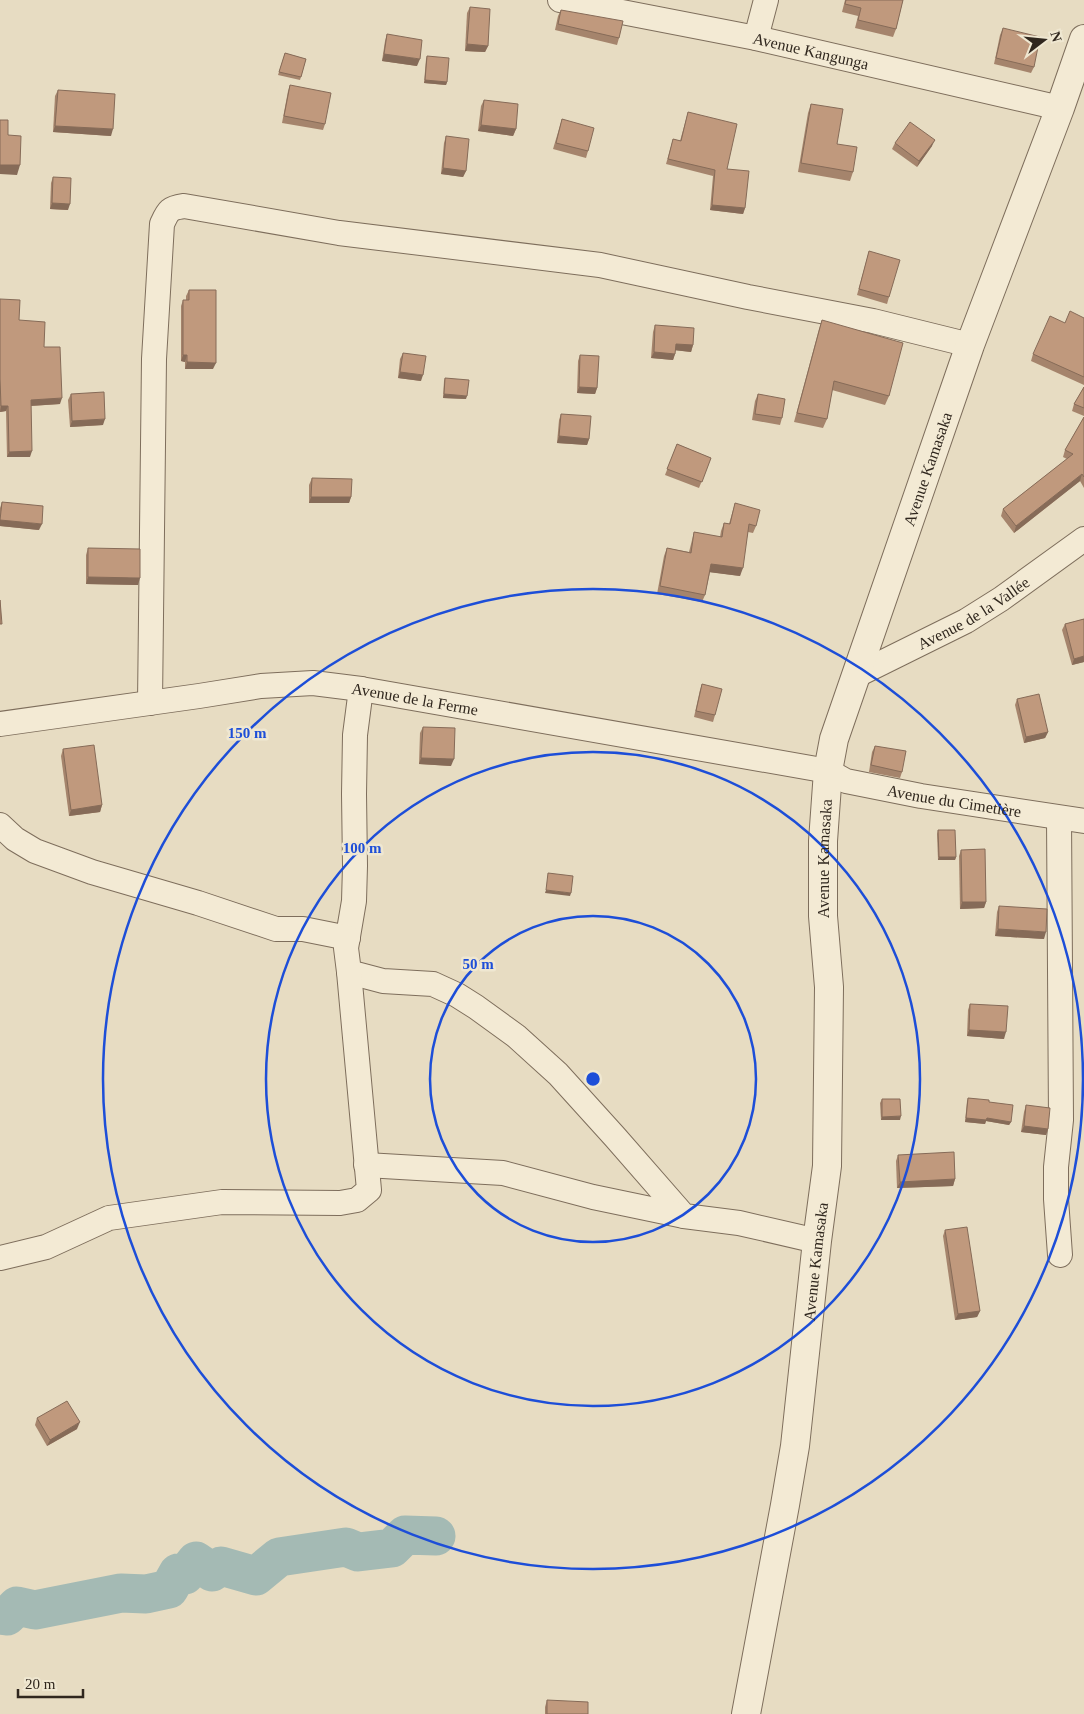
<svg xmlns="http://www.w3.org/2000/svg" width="1084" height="1714" viewBox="0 0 1084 1714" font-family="Georgia,serif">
<rect width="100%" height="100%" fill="#e7dcc2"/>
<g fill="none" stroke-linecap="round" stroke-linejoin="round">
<!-- river -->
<polyline stroke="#a4bab4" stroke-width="39" points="0,1615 7,1616 17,1606 35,1610 121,1593 146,1594 169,1589 178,1573 185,1575 196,1561 212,1572 221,1566 256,1576 279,1557 346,1547 358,1552 392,1548 405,1535 436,1536"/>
<!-- minor casing -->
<g stroke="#7e6e5c" stroke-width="26">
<g id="minor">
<path id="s1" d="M560 0 756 38 1060 108"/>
<polyline points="756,38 766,0"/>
<path id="s2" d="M857 675 966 621 1001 599 1084 539"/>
<polyline points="361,689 355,735 354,794 355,866 354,901 346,948 349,972 383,981 433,984 457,995 476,1007 516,1036 558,1074 615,1137 684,1216 739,1223 817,1241"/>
<path d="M150 703 154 359 162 224C168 211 169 208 184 206L339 233 600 265 748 297 873 321 970 345"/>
<path id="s3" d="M0 724 199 696 261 686 313 683 361 689 828 771 846 781 921 796 1084 821"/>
<polyline points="1059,818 1061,1120 1056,1167 1056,1199 1060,1255"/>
<polyline points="0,825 15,839 35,851 92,872 198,903 276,929 303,929 348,938"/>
<polyline points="366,1165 503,1173 593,1197 684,1216"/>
<polyline points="0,1258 46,1247 109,1218 222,1202 340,1203 357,1200 369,1190 349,972"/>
</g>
</g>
<!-- tertiary casing -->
<g stroke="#7e6e5c" stroke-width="30">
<g id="tertiary">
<path id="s4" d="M746 1714 785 1505 795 1446 817 1241 827 1166 829 987 823 916V841L828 771 834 739 970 345 1060 108 1084 39"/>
</g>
</g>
<!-- minor -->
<use href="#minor" stroke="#f3ead4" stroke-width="24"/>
<!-- tertiary -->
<use href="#tertiary" stroke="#f3ead4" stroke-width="28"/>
</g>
<!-- wall -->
<g fill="#a5846c">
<polygon points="845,0 903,0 896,29 893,37 855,28 858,16 842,12"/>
<polygon points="470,7 488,46 485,52 465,51 467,13"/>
<polygon points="561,10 619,38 617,45 555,30 558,16"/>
<polygon points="1003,28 1034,67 1031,73 994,64 1000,35"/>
<polygon points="387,34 417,66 382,61 385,41"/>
<polygon points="285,53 306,59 300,80 278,75"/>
<polygon points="427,56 447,82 446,85 424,83 426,59"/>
<polygon points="290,85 325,124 323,130 282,123 288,91"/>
<polygon points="58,90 111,136 53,132 55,96"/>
<polygon points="484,100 516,129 513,136 478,131 481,106"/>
<polygon points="811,104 837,144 853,172 850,181 798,172 808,113"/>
<polygon points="688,112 727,169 745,208 743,214 710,210 713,176 666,164 673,139 680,141"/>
<polygon points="562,119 588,151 586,158 553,149"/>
<polygon points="446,136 466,171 463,177 441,174 444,143"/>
<polygon points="895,143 932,146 917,167 892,149"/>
<polygon points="53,177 68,210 50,209 51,183"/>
<polygon points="869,251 889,297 887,304 857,295"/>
<polygon points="189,290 213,369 185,369 185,362 181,361 181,306 183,300 186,300 186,296"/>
<polygon points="0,299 44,347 60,404 31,406 30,457 7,457 6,411 0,412"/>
<polygon points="1084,318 1084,385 1031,361 1033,354 1065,323"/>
<polygon points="822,320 889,396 885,405 832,390 827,419 823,428 794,422 819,329"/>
<polygon points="655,325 693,345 691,352 675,350 675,354 673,360 651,358 653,332"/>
<polygon points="403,353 421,381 398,378 400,359"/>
<polygon points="580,355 597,388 595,394 577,393 578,361"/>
<polygon points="445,378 466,399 443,398 444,381"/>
<polygon points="1084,387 1084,416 1072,411 1074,404"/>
<polygon points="71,394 103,425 70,427 68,400"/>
<polygon points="758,394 782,418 780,425 752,420 755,401"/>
<polygon points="561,414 589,439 587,445 557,443 559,420"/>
<polygon points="1084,417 1084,488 1080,481 1014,533 1001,516 1003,509 1067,459 1063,457 1065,450"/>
<polygon points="677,444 711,458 699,488 665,475"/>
<polygon points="312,478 351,497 349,503 309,503 309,485"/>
<polygon points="2,502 39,530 0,526 0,508"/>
<polygon points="735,503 756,526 753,533 748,532 740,576 710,572 705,595 702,602 657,594 664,556 667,548 689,552 694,532 720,537 721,531 724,523 729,524"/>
<polygon points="88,548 138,585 86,584 86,555"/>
<polygon points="1084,619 1084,662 1072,665 1062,630 1065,624"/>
<polygon points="702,684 715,715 713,722 694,717 700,690"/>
<polygon points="1017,699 1048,732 1045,738 1024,743 1015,705"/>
<polygon points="423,727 451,766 419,764 420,733"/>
<polygon points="875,746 902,772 900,778 869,772 872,752"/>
<polygon points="63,749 102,805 100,812 69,816 61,756"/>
<polygon points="938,830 956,857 955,860 938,860 937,834"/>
<polygon points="961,850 986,902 984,908 960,909 959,856"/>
<polygon points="999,906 1044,939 995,936 997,912"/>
<polygon points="970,1004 1004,1039 967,1036 968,1010"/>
<polygon points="968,1098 989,1102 1011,1122 1009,1125 986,1121 985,1124 965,1122 967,1101"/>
<polygon points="882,1099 900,1120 881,1120 880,1103"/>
<polygon points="1026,1105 1048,1129 1046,1135 1021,1132 1024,1112"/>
<polygon points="898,1155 955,1179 953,1186 897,1188 896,1161"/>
<polygon points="945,1230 980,1311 977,1317 955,1320 943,1236"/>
<polygon points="37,1418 77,1429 47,1446 35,1425"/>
<polygon points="547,1700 588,1714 545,1714 545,1707"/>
</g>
<!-- shaded-wall -->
<g fill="#866b58">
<polygon points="467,44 488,46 485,52 465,51"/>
<polygon points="384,54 420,59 417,66 382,61"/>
<polygon points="425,80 447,82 446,85 424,83"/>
<polygon points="481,125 516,129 513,136 478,131"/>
<polygon points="55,126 113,129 111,136 53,132"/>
<polygon points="935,140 932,146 917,167 919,161"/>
<polygon points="0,165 20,165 17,175 0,174"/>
<polygon points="443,168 466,171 463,177 441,174"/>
<polygon points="52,203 70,204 68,210 50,209"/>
<polygon points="712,205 745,208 743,214 710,210"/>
<polygon points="676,344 693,345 691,352 673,350"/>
<polygon points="654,352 675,354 673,360 651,358"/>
<polygon points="183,355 187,355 185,362 181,361"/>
<polygon points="187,362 216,363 213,369 185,369"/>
<polygon points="400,372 423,375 421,381 398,378"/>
<polygon points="579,387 597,388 595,394 577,393"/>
<polygon points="444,394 467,396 466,399 443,398"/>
<polygon points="62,398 60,404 29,406 31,400"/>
<polygon points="1,406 8,406 6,411 0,412"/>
<polygon points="105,419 103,425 70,427 72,421"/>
<polygon points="559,436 589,439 587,445 557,443"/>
<polygon points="32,451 30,457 7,457 9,452"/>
<polygon points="1082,474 1080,481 1014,533 1016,526"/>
<polygon points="311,497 351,497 349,503 309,503"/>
<polygon points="0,520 42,524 39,530 0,526"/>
<polygon points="711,564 743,568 740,576 708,572"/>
<polygon points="88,577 140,578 138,585 86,584"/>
<polygon points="1084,656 1084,662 1072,665 1074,659"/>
<polygon points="1048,732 1045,738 1024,743 1026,737"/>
<polygon points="421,758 454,759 451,766 419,764"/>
<polygon points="102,805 100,812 69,816 71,810"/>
<polygon points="939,857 956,857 955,860 938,860"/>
<polygon points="546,890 571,893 570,896 545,893"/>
<polygon points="962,902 986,902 984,908 960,909"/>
<polygon points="998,929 1046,932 1044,939 995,936"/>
<polygon points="969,1030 1006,1032 1004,1039 967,1036"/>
<polygon points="901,1116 900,1120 881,1120 882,1117"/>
<polygon points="966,1118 987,1118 1011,1122 1009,1125 986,1121 985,1124 965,1122"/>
<polygon points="1024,1126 1048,1129 1046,1135 1021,1132"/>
<polygon points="955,1179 953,1186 897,1188 900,1182"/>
<polygon points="980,1311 977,1317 955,1320 958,1314"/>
<polygon points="80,1422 77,1429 47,1446 50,1440"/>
</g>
<!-- building -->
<g fill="#c0997d" stroke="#866b58">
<polygon points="846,0 903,0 896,29 858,20 861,8 845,4"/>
<polygon points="470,7 490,9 488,46 467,44"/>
<polygon points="561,10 623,21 619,38 558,24"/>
<polygon points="1003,28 1040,37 1034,67 996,58"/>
<polygon points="387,34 422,40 420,59 384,54"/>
<polygon points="285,53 306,59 301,77 279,72"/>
<polygon points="427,56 449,58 447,82 425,80"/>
<polygon points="290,85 331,93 325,124 284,116"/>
<polygon points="58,90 115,94 113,129 55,126"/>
<polygon points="484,100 518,104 516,129 481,125"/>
<polygon points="811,104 843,109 837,144 857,147 853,172 801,163"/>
<polygon points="688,112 737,124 727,169 749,171 745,208 712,205 715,170 668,159 673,139 681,141"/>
<polygon points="562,119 594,128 588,151 556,143"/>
<polygon points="0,120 8,120 8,135 21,136 20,165 0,165"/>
<polygon points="910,122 935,140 919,161 895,143"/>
<polygon points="446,136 469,139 466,171 443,168"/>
<polygon points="53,177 71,178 70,204 52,203"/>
<polygon points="869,251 900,260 889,297 859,289"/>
<polygon points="189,290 216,290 216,363 187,362 187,355 183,355 183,300 189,300"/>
<polygon points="0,299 20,300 19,320 45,322 44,347 60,347 62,398 31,400 32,451 9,452 8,406 1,406 0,379"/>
<polygon points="1070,311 1084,318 1084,377 1033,354 1050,316 1065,323"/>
<polygon points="822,320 903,343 889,396 834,381 827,419 797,413"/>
<polygon points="655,325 694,328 693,345 676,344 675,354 654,352"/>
<polygon points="403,353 426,356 423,375 400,372"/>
<polygon points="580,355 599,356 597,388 579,387"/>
<polygon points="445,378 469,380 467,396 444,394"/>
<polygon points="1084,387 1084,408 1074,404"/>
<polygon points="104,392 105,419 72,421 71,394"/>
<polygon points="758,394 785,399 782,418 755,414"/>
<polygon points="561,414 591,416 589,439 559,436"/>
<polygon points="1084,417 1084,477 1082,474 1016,526 1003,509 1073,454 1065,450"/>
<polygon points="677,444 711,458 702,482 667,469"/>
<polygon points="312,478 352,479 351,497 311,497"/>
<polygon points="2,502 43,506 42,524 0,520"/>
<polygon points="735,503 760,510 756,526 749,524 743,568 711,564 705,595 660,586 667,548 691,553 694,532 722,537 724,523 730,524"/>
<polygon points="88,548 140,549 140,578 88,577"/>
<polygon points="0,600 2,624 0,624"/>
<polygon points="1084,619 1084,656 1074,659 1065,624"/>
<polygon points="702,684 722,689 715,715 696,711"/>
<polygon points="1039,694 1048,732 1026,737 1017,699"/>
<polygon points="423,727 455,728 454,759 421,758"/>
<polygon points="94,745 102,805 71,810 63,749"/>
<polygon points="875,746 906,751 902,772 871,765"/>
<polygon points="938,830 955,830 956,857 939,857"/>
<polygon points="985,849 986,902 962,902 961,850"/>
<polygon points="548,873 573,876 571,893 546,890"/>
<polygon points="999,906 1047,909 1046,932 998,929"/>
<polygon points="970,1004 1008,1006 1006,1032 969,1030"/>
<polygon points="968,1098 989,1100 989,1102 1013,1105 1011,1122 987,1118 986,1120 966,1118"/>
<polygon points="882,1099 900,1099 901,1116 882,1117"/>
<polygon points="1026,1105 1050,1108 1048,1129 1024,1126"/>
<polygon points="954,1152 955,1179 900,1182 898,1155"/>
<polygon points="967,1227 980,1311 958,1314 945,1230"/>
<polygon points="67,1401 80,1422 50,1440 37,1418"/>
<polygon points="547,1700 588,1702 588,1714 547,1714"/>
</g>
<!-- distance rings -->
<g fill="none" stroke="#1d4ed8" stroke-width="2.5">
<circle cx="593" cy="1079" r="163"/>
<circle cx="593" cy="1079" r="327"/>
<circle cx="593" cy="1079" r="490"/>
</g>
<g text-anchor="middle" stroke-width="5" stroke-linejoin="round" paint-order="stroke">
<!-- street labels -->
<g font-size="16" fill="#30271e" stroke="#efe7d1">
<text dy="6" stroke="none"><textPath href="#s1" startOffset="256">Avenue Kangunga</textPath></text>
<text dy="6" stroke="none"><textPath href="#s4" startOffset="1268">Avenue Kamasaka</textPath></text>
<text dy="6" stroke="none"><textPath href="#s2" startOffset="132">Avenue de la Vallée</textPath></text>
<text dy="6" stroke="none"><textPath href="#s3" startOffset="419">Avenue de la Ferme</textPath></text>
<text dy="6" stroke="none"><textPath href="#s3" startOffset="969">Avenue du Cimetière</textPath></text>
<text dy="6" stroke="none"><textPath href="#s4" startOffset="862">Avenue Kamasaka</textPath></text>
<text dy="6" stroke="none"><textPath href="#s4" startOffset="458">Avenue Kamasaka</textPath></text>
</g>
</g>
<circle cx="593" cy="1079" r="8" fill="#1d4ed8" stroke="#efe7d1" stroke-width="2.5"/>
<g font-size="15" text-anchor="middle" font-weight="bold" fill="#1d4ed8" stroke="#efe7d1" stroke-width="5" stroke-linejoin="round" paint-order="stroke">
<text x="247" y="738">150 m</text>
<text x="362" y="853">100 m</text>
<text x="478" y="969">50 m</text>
</g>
<!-- north arrow -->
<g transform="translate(1044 40) rotate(74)" stroke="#efe7d1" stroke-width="4" paint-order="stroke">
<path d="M0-4L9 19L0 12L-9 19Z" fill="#30271e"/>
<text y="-8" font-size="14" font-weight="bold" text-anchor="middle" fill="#30271e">N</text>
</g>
<!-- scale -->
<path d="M18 1689v8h65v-8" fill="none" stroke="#30271e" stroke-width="2.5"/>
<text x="25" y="1689" font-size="15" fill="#30271e" stroke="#efe7d1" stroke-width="4" paint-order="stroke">20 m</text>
</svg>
